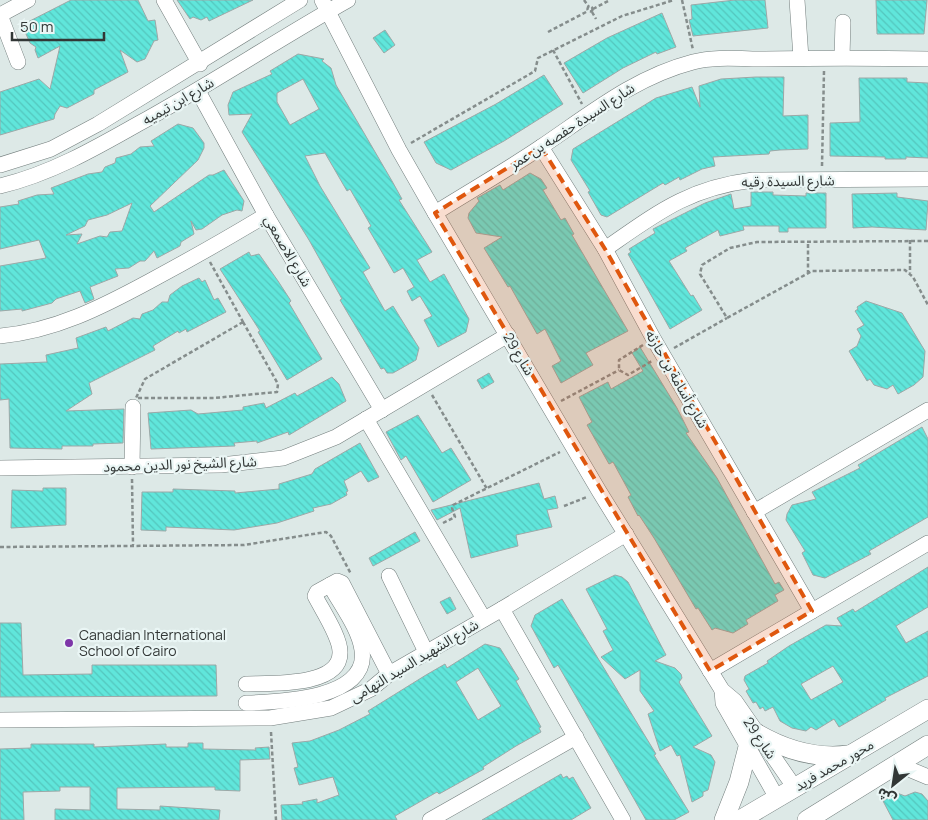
<svg xmlns="http://www.w3.org/2000/svg" width="928" height="820" viewBox="0 0 928 820" font-family="Manrope,'Noto Sans Arabic',sans-serif">
<defs>
<pattern id="building-back-hatch" width="6" height="6" patternUnits="userSpaceOnUse" patternTransform="scale(1.25)"><rect width="6" height="6" fill="#60e6db"/><path d="M-1 5l2 2M0 0l6 6M5-1l2 2" fill="none" stroke="#54c6bd"/></pattern>
</defs>
<rect width="100%" height="100%" fill="#dde9e7"/>
<!-- building -->
<g fill="url(#building-back-hatch)" stroke="#9da8a7" fill-rule="evenodd">
<polygon points="71,0 138,0 148,21 155,20 158,40 154,41 145,59 137,62 120,50 128,72 94,90 94,94 67,108 60,106 55,114 54,119 0,135 0,92 39,79 50,89 60,46 38,58 35,50 36,47 30,43 22,25"/>
<polygon points="177,0 253,0 209,21 207,17 201,20 193,17 190,19"/>
<polygon points="735,0 765,0 768,28 693,36 689,20 692,19 691,5"/>
<polygon points="876,0 927,0 924,34 877,34"/>
<polygon points="662,13 676,47 657,54 656,52 623,68 583,93 564,63 607,38"/>
<polygon points="385,30 395,45 384,53 373,38"/>
<path d="M298 54 324 59 322 61 331 68 336 85 392 181 402 199 399 200 432 252 417 260 430 282 444 274 469 319 466 332 438 347 424 320 432 316 420 296 412 301 407 291 414 287 403 268 394 273 368 228 371 226 350 189 347 191 325 153 305 156 320 186 370 268 363 272 385 311 393 306 419 348 416 360 393 373H387L384 368 381 369 340 300 342 299 309 240 242 132 252 114 229 115 228 105 233 92 272 74 270 71ZM303 79 319 109 290 125 277 102V93Z"/>
<polygon points="544,75 563,104 504,141 451,170 436,163 424,142 496,104"/>
<polygon points="756,77 784,77 783,116 808,115 808,149 780,150 770,151 769,154 713,157 715,166 702,169 680,180 679,177 665,185 663,183 607,217 601,215 588,192 590,191 571,160 573,149 656,98 692,87 700,107 699,86 721,79"/>
<polygon points="859,78 907,78 907,82 928,83 928,158 906,157 906,159 885,159 885,157 830,156 830,123 860,122"/>
<path d="M178 124 193 128 204 143V148L198 160 150 206 154 212 209 175H213L224 170 244 201 242 211 237 210 222 215 202 229 196 230 191 221 194 234 181 242 180 246 157 258 154 251 145 261H140L129 268 115 269 118 276 90 287 94 299 85 303 80 291 56 299 52 303 22 311V309L0 311V266L46 258 39 240 0 249V207L19 204 18 201 37 195 54 194 51 188 88 174 102 172 105 167 115 163 116 158 131 154 140 147 154 146 151 141ZM132 203 122 231 110 232 107 237 100 236 77 244 82 234 66 235 85 226 88 220 107 215Z"/>
<polygon points="530,173 541,179 547,188 543,190 561,220 565,218 574,234 572,235 628,331 586,353 593,365 561,383 552,366 561,361 545,329 537,334 510,286 508,287 484,248 502,237 476,233 468,218 469,213 479,201 477,198 500,185 503,190"/>
<polygon points="751,192 773,192 773,195 806,196 806,193 826,193 826,228 788,228 788,232 779,232 779,226 743,226 744,230 720,236 718,230 685,248 687,251 669,261 691,296 693,295 702,310 670,329 628,254 631,252 629,249 655,233 653,229 705,203 731,194 734,209 751,206"/>
<polygon points="897,193 897,197 928,201 926,230 872,227 853,228 852,194"/>
<polygon points="249,252 251,256 259,254 278,281 291,301 289,303 322,359 287,380 258,332 260,331 220,269"/>
<polygon points="199,278 202,282 205,280 214,300 218,298 226,312 187,332 186,329 179,333 178,331 153,346 155,350 89,383 92,394 66,411 124,409 123,443 93,444 93,446 62,446 62,449 10,448 9,399 0,400 0,364 47,362 46,355 78,348 76,338 106,327 108,331 133,318 140,319 142,314 153,310 162,302 168,302 170,295 182,286"/>
<polygon points="866,301 902,313 925,351 923,377 914,385 898,394 893,385 887,389 874,385 870,379 867,381 849,351 857,346 861,336 857,329 864,325 855,311 858,309 857,307"/>
<polygon points="640,347 677,408 689,432 686,433 717,478 775,584 779,582 784,590 775,595 778,601 746,620 748,624 733,633 715,628 712,630 698,608 696,609 654,538 639,515 638,516 628,497 631,495 613,462 609,464 587,425 592,422 579,397 608,382 611,389 643,371 632,353"/>
<polygon points="489,373 494,382 482,389 477,380"/>
<polygon points="332,377 339,384 346,401 289,435 288,432 257,443 257,441 234,443 235,446 151,449 148,413 191,410 198,414 243,410 243,407 264,403 266,408 295,393 297,396"/>
<polygon points="418,415 442,453 451,448 471,480 433,502 406,456 401,460 386,432"/>
<polygon points="922,427 928,439 928,517 869,551 871,554 825,578 813,575 802,553 805,551 786,520 787,514 792,505 816,499 812,492 860,468 858,465"/>
<polygon points="360,443 379,477 368,482 361,471 344,481 348,491 346,492 347,495 331,504 313,508 314,511 277,523 234,530 166,527 166,531 141,530 142,492 173,492 173,489 235,491 235,493 279,489 279,484 312,474 315,469"/>
<polygon points="539,483 544,499 555,496 558,508 547,510 552,527 516,535 518,546 471,558 460,508 437,520 431,510"/>
<polygon points="43,488 66,488 66,525 11,528 12,490 43,491"/>
<polygon points="415,532 420,541 373,566 369,558"/>
<path d="M928 567V607L896 626 906 643 928 631V676L885 698 886 700 839 727 834 719 816 730 811 727 806 731 792 728 780 721 773 707 765 711 763 707 760 709 756 702 753 703 746 691 749 689 744 680 745 676 768 663 767 661 789 646 826 625 842 626 837 618 853 609 855 612ZM833 666 843 682 811 700 801 684Z"/>
<polygon points="615,575 622,577 628,582 666,655 655,661 675,668 681,674 682,678 679,682 712,736 693,747 711,755 715,762 708,790 703,792 703,796 692,802 680,755 677,756 671,745 660,751 648,714 654,711 640,691 640,670 625,679 601,657 613,650 603,631 607,629 586,589"/>
<polygon points="450,597 456,609 447,614 440,602"/>
<polygon points="562,599 656,754 654,755 689,812 674,820 646,820 558,665 554,668 531,626 535,615"/>
<polygon points="0,623 21,623 23,675 92,674 92,665 216,665 217,696 0,697"/>
<path d="M485 644 500 648 519 679 516 681 541 727 539 728 541 732 516 746 483 767 484 769 439 794 437 792 395 816 397 820H282L281 805 303 804 302 802 317 799V803L339 795 333 777 299 785 294 768 298 767 292 743 310 741 339 730 370 714 368 711 426 675 445 664 447 668ZM478 668 501 706 478 720 456 682Z"/>
<polygon points="188,743 203,743 203,749 256,750 255,748 269,747 270,759 240,760 240,791 215,790 215,787 117,788 117,809 160,810 160,806 220,810 219,820 55,820 55,809 90,810 90,787 60,787 60,791 23,792 24,820 0,820 0,749 31,748 31,744 94,744 94,747 166,744 166,747 188,747"/>
<polygon points="561,774 563,778 567,776 569,779 573,777 591,808 571,820 482,820"/>
<polygon points="915,792 922,794 928,801 928,820 893,820 883,801 897,793 905,796"/>
</g>
<g fill="none" stroke-linecap="round" stroke-linejoin="round">
<!-- minor casing -->
<g stroke="#737e7d" stroke-width="16">
<g id="minor">
<polyline points="164,0 200,64"/>
<polyline points="322,0 399,150 435,213 599,491 722,690 735,701 795,788"/>
<polyline points="797,0 801,58"/>
<polyline points="0,15 18,62"/>
<polyline points="0,15 28,0"/>
<polyline points="842,57 843,22"/>
<polyline points="198,91 266,215 382,410"/>
<polyline points="541,147 605,249 653,338 812,611"/>
<polyline points="0,165 51,149 98,124 300,0"/>
<path d="M0 186C50 174 94 149 138 124 209 85 277 40 348 0"/>
<path d="M435 213C470 191 507 170 541 147 590 114 635 77 693 62 715 56 742 59 765 59 819 58 873 58 928 59"/>
<path d="M605 249C657 213 688 188 753 180L928 179"/>
<path d="M0 336C55 331 102 307 150 281 189 260 228 238 266 215"/>
<polyline points="366,419 484,619"/>
<polyline points="132,467 133,407"/>
<polyline points="0,468 221,465 283,458 336,437 508,335"/>
<polyline points="754,512 928,410"/>
<polyline points="389,576 426,652"/>
<polyline points="502,609 623,820"/>
<polyline points="710,671 928,543"/>
<path d="M246 684C270 683 340 687 340 653 341 638 322 610 315 596L317 592 337 581 342 583 389 674"/>
<polyline points="722,690 723,703 777,798"/>
<path d="M246 703C277 702 370 700 362 650 359 628 340 604 330 585"/>
<polyline points="0,720 270,718 331,708 371,689 389,674 502,609 626,534"/>
<polyline points="897,764 928,777"/>
<polyline points="430,820 576,737"/>
</g>
</g>
<!-- major casing -->
<g stroke="#737e7d" stroke-width="20">
<g id="major">
<path d="M756 733C785 750 815 759 848 755"/>
<polyline points="724,820 739,782 748,747"/>
<polyline points="740,820 928,709"/>
<polyline points="807,820 928,745"/>
</g>
</g>
<!-- path -->
<g stroke="#858d8c" stroke-width="2.5" stroke-dasharray="4 2.5" stroke-linecap="butt">
<polyline points="584,0 589,7"/>
<polyline points="682,0 693,50"/>
<circle cx="590" cy="9" r="2.5"/>
<polyline points="593,9 610,0"/>
<polyline points="592,12 596,19"/>
<polyline points="548,32 588,11"/>
<polyline points="553,50 582,104"/>
<polyline points="411,143 535,71 538,58 622,16 674,0"/>
<polyline points="822,166 824,71"/>
<polyline points="910,240 910,273"/>
<polyline points="928,241 757,242 730,248 702,265 700,274 727,318 812,271 905,270 913,277 928,305"/>
<polyline points="808,244 808,272"/>
<polyline points="210,262 243,322"/>
<polygon points="243,322 278,384 277,392 214,398 136,398 145,379"/>
<polyline points="643,345 619,360 619,370 628,375 652,361"/>
<polyline points="674,348 727,318"/>
<polyline points="432,395 487,489"/>
<polyline points="561,401 619,370"/>
<polyline points="132,479 133,545"/>
<polyline points="564,506 587,497"/>
<polyline points="443,523 455,517 452,508 453,505 560,452"/>
<polyline points="0,547 244,545 326,532 331,536 351,574"/>
<polyline points="271,732 276,820"/>
</g>
<!-- minor -->
<use href="#minor" stroke="#fff" stroke-width="15"/>
<!-- major -->
<use href="#major" stroke="#fff" stroke-width="19"/>
</g>
<!-- marked area -->
<path fill="#df570e" fill-opacity="0.2" stroke="#df570e" stroke-width="4" stroke-dasharray="10 6" stroke-linejoin="round" d="M541 147 605 249 812 611 710 671 435 213Z"/>
<!-- markers -->
<circle fill="#7d36a8" stroke="#eaf6f5" stroke-width="2" cx="69" cy="643" r="5"/>
<g text-anchor="middle" stroke-width="4.5" stroke-linejoin="round" paint-order="stroke">
<!-- street labels -->
<g font-size="14" fill="#323736" stroke="#eaf6f5">
<text transform="translate(178 101) rotate(-30)" y="5">شارع ابن تيميه</text>
<text transform="translate(572 126) rotate(-33)" y="5">شارع السيدة حفصه بن عمر</text>
<text transform="translate(788 181) rotate(-1)" y="5">شارع السيدة رقيه</text>
<text transform="translate(288 251) rotate(60)" y="5">شارع الاصمعي</text>
<text transform="translate(519 354) rotate(59)" y="5">شارع 29</text>
<text transform="translate(677 379) rotate(60)" y="5">شارع أسامة بن حارثه</text>
<text transform="translate(180 464) rotate(-2)" y="5">شارع الشيخ نور الدين محمود</text>
<text transform="translate(414 661) rotate(-31)" y="5">شارع الشهيد السيد التهامى</text>
<text transform="translate(760 738) rotate(56)" y="5">شارع 29</text>
<text transform="translate(834 765) rotate(-30)" y="5">محور محمد فريد</text>
</g>
<!-- poi labels -->
<g font-size="14" fill="#323736" stroke="#eaf6f5" text-anchor="start">
<text x="79" y="640">Canadian International<tspan x="79" dy="16">School of Cairo</tspan></text>
</g>
</g>
<!-- north arrow -->
<g transform="translate(893 785) rotate(210)" stroke="#eaf6f5" stroke-width="4" paint-order="stroke">
<path d="M0-4L9 19L0 12L-9 19Z" fill="#323736"/>
<text y="-8" font-size="14" font-weight="bold" text-anchor="middle" fill="#323736">ش</text>
</g>
<!-- scale -->
<path d="M12 32v8h92v-8" fill="none" stroke="#323736" stroke-width="2.5"/>
<text x="20" y="32" font-size="15" fill="#323736" stroke="#eaf6f5" stroke-width="4" paint-order="stroke">50 m</text>
</svg>
